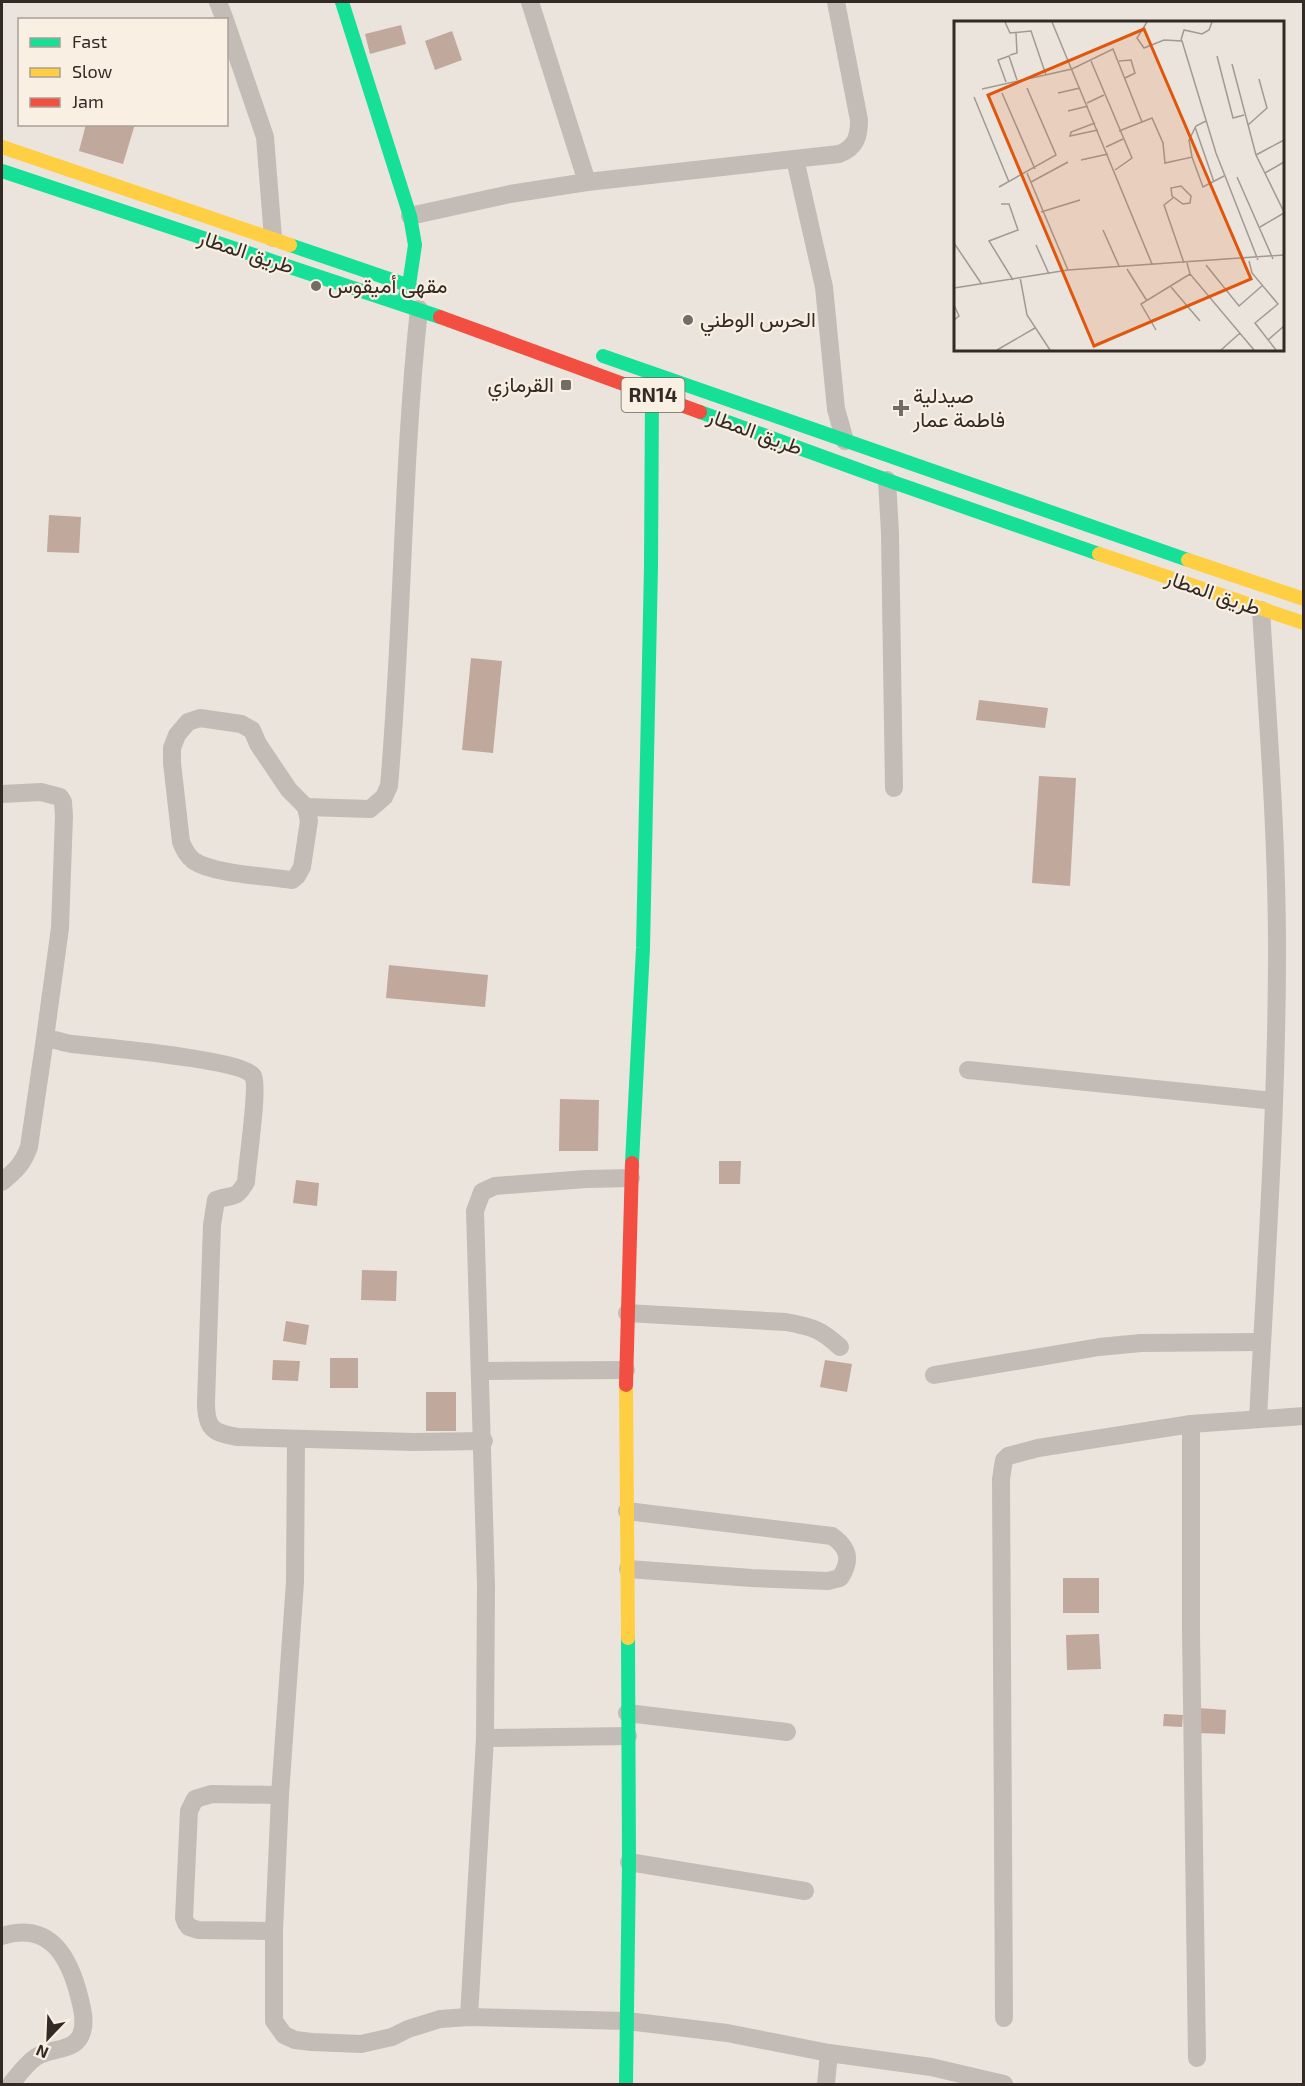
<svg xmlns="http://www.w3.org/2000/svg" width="1305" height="2086" viewBox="0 0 1305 2086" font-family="'Exo 2',Vazirmatn,sans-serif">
<rect width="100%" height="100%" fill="#ebe4dc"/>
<!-- building -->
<g fill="#c0a89d">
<polygon points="401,25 406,44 370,54 365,34"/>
<polygon points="452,31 462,60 435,70 425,41"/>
<polygon points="86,124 135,124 123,164 79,151"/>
<polygon points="49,515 81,517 79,553 47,552"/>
<polygon points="471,658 502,661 493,753 462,750"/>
<polygon points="979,700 1048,708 1045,728 976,720"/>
<polygon points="1039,776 1076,778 1070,886 1032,883"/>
<polygon points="389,965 488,975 485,1007 386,998"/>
<polygon points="560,1099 599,1100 598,1151 559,1151"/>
<polygon points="719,1161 741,1161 740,1184 719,1184"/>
<polygon points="296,1180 319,1183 317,1206 293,1203"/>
<polygon points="362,1270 397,1271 396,1301 361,1300"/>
<polygon points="286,1321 309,1325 306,1345 283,1341"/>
<rect x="330" y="1358" width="28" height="30"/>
<polygon points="273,1360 300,1361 298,1381 272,1380"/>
<polygon points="825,1360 852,1364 847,1392 820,1387"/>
<rect x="426" y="1392" width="30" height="39"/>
<rect x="1063" y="1578" width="36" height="35"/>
<polygon points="1099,1634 1101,1669 1067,1670 1066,1635"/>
<polygon points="1198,1708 1226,1710 1225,1734 1197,1733"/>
<polygon points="1164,1714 1183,1715 1182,1727 1163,1726"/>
</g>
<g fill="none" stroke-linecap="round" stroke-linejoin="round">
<!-- street -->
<g stroke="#c3bcb6" stroke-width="18">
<polyline points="218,2 225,20"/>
<polyline points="530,2 587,182"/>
<polyline points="226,23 265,137 273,238"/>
<polyline points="795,159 824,287 836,409 845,441"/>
<path d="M410 216 510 194 587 182 839 154C856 148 859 136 859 120L836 2"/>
<polyline points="887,480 890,533 894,788"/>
<path d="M200 718 241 724 252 730 258 744 289 790 306 807 309 821 302 867 297 876 292 880C267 876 213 874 194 861 187 856 184 849 181 842L172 763V748L177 735 188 722Z"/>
<path d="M2 794 41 792 60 797 63 802 64 816 60 928 45 1038C55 1039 63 1043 72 1044 99 1047 241 1059 253 1076 259 1086 247 1165 246 1182 236 1200 233 1194 216 1200L212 1225 206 1402C206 1428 212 1433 238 1437L414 1442 484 1441"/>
<path d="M306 807 370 809 384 797 389 786C403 627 402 468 419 309"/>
<polyline points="968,1070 1274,1101"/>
<path d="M2 1182C15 1171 23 1164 29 1147L45 1038"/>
<path d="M627 1313 786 1322C813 1327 820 1329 840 1347"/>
<polyline points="481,1371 626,1370"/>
<polyline points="934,1375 1099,1347 1141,1343 1262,1342"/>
<path d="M1258 1419C1266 1263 1277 1107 1277 951 1277 837 1268 724 1261 610"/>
<polyline points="1191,1424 1191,1632 1197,2058"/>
<polyline points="296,1439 295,1582 280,1795 274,1931 274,2021 284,2035 295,2040 312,2042 361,2044 392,2037 408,2029 440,2019 469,2017 627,2021 727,2033 829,2053 931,2067 1004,2084"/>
<path d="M627 1511 832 1536C849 1548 852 1560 840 1578L828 1581 752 1578 628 1569"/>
<polyline points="627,1713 787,1732"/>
<polyline points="485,1738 628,1736"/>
<polyline points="629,1862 805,1891"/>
<polyline points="274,1931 198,1930 189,1927 186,1923 184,1918 189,1811 195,1799 212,1794 280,1795"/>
<path d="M2 1936C47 1922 67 1952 78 1992 81 2004 86 2019 82 2032 76 2053 50 2047 36 2057 26 2064 18 2075 11 2084"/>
<polyline points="469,2017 485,1738 486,1585 475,1211 482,1192 495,1186 586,1179 631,1178"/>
<polyline points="1004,2018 1001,1479 1004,1460 1008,1456 1038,1448 1191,1424 1304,1416"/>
<polyline points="826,2084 829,2053"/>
</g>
<!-- fast -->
<g stroke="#16e098" stroke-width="14">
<polyline points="342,2 410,216 415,245 409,285 402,303"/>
<polyline points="2,171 440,317"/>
<polyline points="290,245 410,286"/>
<polyline points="603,356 1188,560"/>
<polyline points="700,412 887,480 1099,554"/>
<polyline points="632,1163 643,948 651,566 652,395"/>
<polyline points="626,2084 629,1862 628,1638"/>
</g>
<!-- slow -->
<g stroke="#ffcf43" stroke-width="14">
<polyline points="2,147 290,245"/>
<polyline points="1099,554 1304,623"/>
<polyline points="1188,560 1304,599"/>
<polyline points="626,1385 628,1638"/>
</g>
<!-- jam -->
<g stroke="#f24e42" stroke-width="14">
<polyline points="440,317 700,412"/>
<polyline points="626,1385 632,1163"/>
</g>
</g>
<!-- markers -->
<g fill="#736b65" stroke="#f9efe2" stroke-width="2">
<circle cx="316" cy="286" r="6"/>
<circle cx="688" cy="320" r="6"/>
<rect x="560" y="379" width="12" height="12" rx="3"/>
<path d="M898 399h6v6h6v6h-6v6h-6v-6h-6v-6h6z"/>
</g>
<g text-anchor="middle" stroke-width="4.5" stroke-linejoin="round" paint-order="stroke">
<!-- shield labels -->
<rect fill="#f9efe2" stroke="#6e655e" stroke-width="1.5" x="621.5" y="378" width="63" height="34" rx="4.5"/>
<g font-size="20" font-weight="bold" fill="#332a25">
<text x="653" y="402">RN14</text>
</g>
<!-- street labels -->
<g font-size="21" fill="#332a25" stroke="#f9efe2">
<text transform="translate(246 252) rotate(18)" y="7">طريق المطار</text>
<text transform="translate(755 432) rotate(20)" y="7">طريق المطار</text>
<text transform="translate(1213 593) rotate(19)" y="7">طريق المطار</text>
</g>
<!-- poi labels -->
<g font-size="21" fill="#332a25" stroke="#f9efe2" text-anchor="start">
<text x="328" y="293">مقهى أميقوس</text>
<text x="700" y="327">الحرس الوطني</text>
<text x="554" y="392" text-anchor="end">القرمازي</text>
<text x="913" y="403">صيدلية<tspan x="913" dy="24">فاطمة عمار</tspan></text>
</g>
</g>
<!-- overview -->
<g transform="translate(954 21)">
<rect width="330" height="330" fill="#ebe4dc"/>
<path fill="none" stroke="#a19a93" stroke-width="1.5" d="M51 1 56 12 77 10 92 54M98 1 198 243M193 1 183 17 190 27 210 19 228 20 262 132 304 239M227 19 230 9 248 13 255 9 258 1M56 34 63 32 62 12M263 35 279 97 290 94M137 40 178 137 161 149M165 40 177 39 181 52 171 57M278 43 302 134 330 191M52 61 44 39 55 35 63 59M28 68 118 48 159 28 188 101M48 72 81 148M104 72 126 67M20 76 55 161M133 82 150 74M114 90 134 85M141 102 117 111 116 115 144 109M294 104 313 87 305 58M241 106 260 161M165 110 198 97 209 122 211 142 238 136 249 166 270 155M152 126 169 118M302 134 330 119M238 136 235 119 242 105 252 100M127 139 154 133M73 152 114 249M311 152 330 141M283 156 319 238M77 161 114 141M227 165 237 175 236 182 229 183 218 175 217 167ZM45 166 102 134 73 67M219 177 210 184 230 242M47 183H55L64 209 35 220 59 259M87 191 126 179M306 206 330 192M149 209 165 245M0 222 27 262M82 224 95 253M295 240 298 252 324 283 301 302 322 329M233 242 236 253 300 329M252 244 285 285 309 264M173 248 193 280M66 256 73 294 96 329M217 266 246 300M0 267 114 249 330 234M0 284 5 295 0 299M202 309 187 283 236 253M314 319 330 305M43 329 81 307M267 329 286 312"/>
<path fill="#df570d" fill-opacity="0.15" stroke="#df570d" stroke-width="3" d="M190 8 297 258 140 325 34 74Z"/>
<rect width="330" height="330" fill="none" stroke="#332a25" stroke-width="3"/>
</g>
<!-- border -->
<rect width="1305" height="2086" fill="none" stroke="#332a25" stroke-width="6"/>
<!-- legend -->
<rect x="18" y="18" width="210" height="108" fill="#f9efe2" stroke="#aaa096" stroke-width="1.5"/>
<rect x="30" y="38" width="30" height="9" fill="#16e098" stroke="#aaa096" stroke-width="1.5"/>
<text x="72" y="48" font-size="18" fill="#332a25">Fast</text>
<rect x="30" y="68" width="30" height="9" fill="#ffcf43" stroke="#aaa096" stroke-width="1.5"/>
<text x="72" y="78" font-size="18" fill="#332a25">Slow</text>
<rect x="30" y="98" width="30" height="9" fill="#f24e42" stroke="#aaa096" stroke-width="1.5"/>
<text x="72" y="108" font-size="18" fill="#332a25">Jam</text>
<!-- north arrow -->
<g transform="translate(48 2038) rotate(203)" stroke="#f9efe2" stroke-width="4.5" paint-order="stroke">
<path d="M0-4.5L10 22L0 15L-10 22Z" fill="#332a25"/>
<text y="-9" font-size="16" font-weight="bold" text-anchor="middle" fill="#332a25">N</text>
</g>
</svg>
